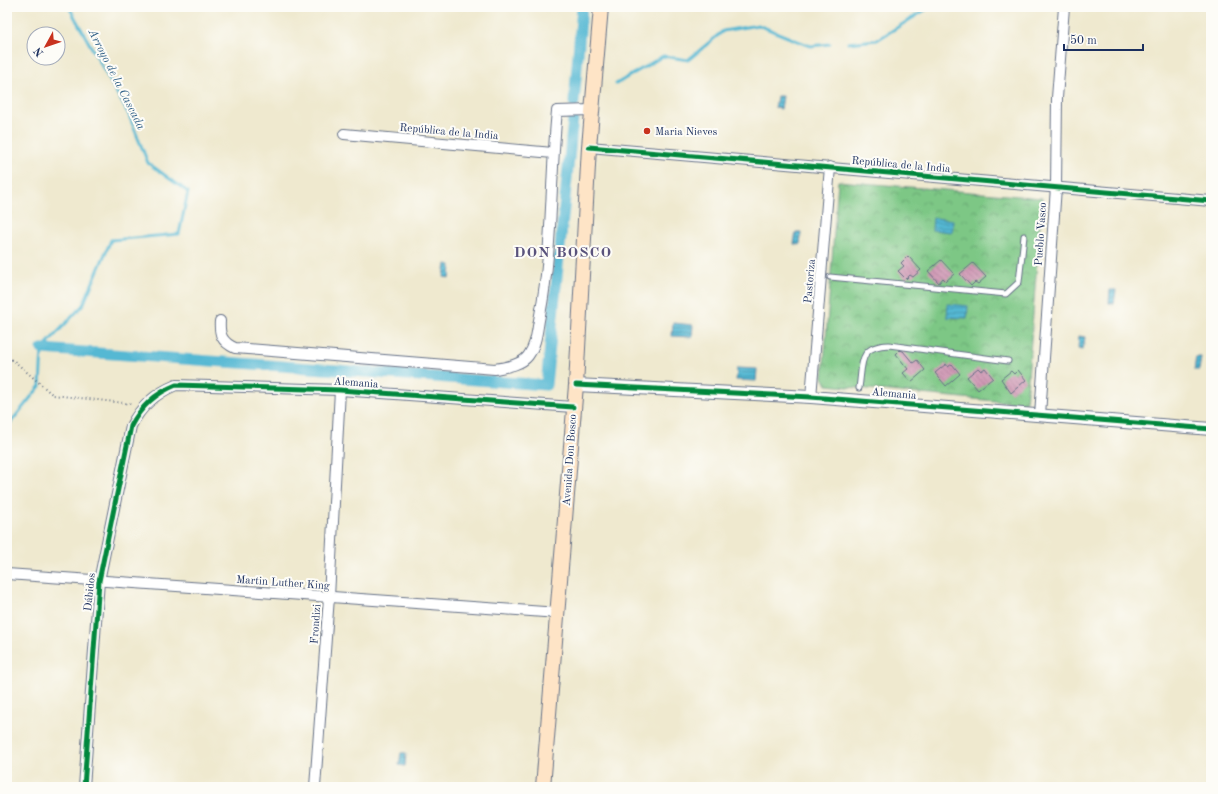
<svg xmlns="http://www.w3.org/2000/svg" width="1218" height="794" viewBox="0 0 1218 794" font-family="'Old Standard TT',serif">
<defs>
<pattern id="park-crowns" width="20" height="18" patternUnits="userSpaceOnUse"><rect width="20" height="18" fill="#7dc785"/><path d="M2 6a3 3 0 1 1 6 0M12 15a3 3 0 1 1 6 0" fill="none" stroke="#66a270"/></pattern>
<pattern id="water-rules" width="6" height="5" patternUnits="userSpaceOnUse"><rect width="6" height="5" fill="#55b8d3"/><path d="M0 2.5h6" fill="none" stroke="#4696ae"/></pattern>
<pattern id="building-back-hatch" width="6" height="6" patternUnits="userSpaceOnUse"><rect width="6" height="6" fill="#cf97b4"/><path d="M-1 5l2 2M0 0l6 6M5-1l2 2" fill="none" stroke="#a77c96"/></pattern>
</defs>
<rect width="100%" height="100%" fill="#fdfcf7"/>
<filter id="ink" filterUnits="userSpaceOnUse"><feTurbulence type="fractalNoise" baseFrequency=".025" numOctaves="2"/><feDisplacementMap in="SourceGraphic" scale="8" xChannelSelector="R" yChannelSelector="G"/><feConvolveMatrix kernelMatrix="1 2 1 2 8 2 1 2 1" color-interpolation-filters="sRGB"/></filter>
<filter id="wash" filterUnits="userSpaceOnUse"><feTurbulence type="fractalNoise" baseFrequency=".012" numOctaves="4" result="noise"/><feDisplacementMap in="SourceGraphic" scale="16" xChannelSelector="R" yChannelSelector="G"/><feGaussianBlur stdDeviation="0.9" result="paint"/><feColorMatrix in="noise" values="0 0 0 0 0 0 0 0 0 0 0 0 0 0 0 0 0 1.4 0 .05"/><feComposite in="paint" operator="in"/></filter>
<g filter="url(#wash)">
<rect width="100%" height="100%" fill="#efe9cf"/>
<!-- park -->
<polygon fill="url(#park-crowns)" stroke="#4c7b72" points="838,181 1042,198 1026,404 827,385 823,377"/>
<!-- water -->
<g fill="url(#water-rules)" stroke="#387498">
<polygon points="777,96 783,96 781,109 775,108"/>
<polygon points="933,218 953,220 952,232 932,230"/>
<polygon points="796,232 801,232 800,245 794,244"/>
<polygon points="446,264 451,265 450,278 444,277"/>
<polygon points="1110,290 1116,290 1114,304 1109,303"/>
<polygon points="948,304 968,306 967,318 947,317"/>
<polygon points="673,323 693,325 692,337 672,336"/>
<polygon points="1079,336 1085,337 1083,350 1078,349"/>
<polygon points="1196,357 1201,357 1199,370 1194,370"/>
<polygon points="737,368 757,369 756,381 736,380"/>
<polygon points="401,753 406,753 405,766 399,765"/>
</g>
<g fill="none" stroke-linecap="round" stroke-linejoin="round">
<!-- stream -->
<g stroke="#55b8d3" stroke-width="3">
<polyline points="848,43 877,40 930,7"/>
<polyline points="616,84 663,56 688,60 723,31 758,25 810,46 830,44"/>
<polyline points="7,427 40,386 42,349 83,305 111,240 179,234 188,192 148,163 128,113 69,7"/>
</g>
<!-- canal -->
<g stroke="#55b8d3" stroke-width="11">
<polyline points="574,102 582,7"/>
<polyline points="42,349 546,385 573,119"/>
</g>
</g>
<g id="blocks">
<!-- building -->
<g fill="url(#building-back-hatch)">
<polygon points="908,256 921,270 913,277 910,275 906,279 898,271 904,266 901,263"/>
<polygon points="941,260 954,274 946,281 943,278 939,283 928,271"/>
<polygon points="973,263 986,277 978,284 975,282 971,286 960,274"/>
<polygon points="900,350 903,351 913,363 917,360 925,370 911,382 903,373 908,369 896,354"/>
<polygon points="946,364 948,367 952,364 960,374 946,386 935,373"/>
<polygon points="978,368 981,371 985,368 993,378 978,390 967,377"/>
<polygon points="1018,370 1026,380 1011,393 1001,379 1011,371 1014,374"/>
</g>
</g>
</g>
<g filter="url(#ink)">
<use href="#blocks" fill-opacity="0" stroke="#657086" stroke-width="1"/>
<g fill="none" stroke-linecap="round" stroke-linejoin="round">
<!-- service casing -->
<g stroke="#657086" stroke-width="7">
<g id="service">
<polyline points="830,277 1006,294 1019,282 1024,236"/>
<path d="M859 388C863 363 858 346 889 345L1008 361"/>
</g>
</g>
<!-- minor casing -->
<g stroke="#657086" stroke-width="12">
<g id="minor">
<polyline points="344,134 553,153"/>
<polyline points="589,147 1211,201"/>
<path d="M220 321C219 335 222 342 235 348L495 369C506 367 521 365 528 356 537 344 537 329 540 315 553 248 550 179 557 111L592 110"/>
<polyline points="811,397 830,167"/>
<polyline points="1040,415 1056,187 1057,98 1064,7"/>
<polyline points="7,574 558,613"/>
<path d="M84 787 99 581 131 426C141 406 156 393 176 385L340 390 573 407"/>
<polyline points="315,787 329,597 340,390"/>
</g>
</g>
<!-- tertiary casing -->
<g stroke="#657086" stroke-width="14">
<polyline id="tertiary" points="576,385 811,397 1211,429"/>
</g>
<!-- secondary casing -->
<g stroke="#657086" stroke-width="16">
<polyline id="secondary" points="543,787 576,385 589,147 601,7"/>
</g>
<!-- path -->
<polyline stroke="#657086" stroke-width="2" stroke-dasharray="1 3" stroke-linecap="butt" points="7,359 13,360 53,395 133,404"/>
<!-- service -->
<use href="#service" stroke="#fff" stroke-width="5"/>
<!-- minor -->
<use href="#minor" stroke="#fff" stroke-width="10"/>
<!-- tertiary -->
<use href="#tertiary" stroke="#fff" stroke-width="12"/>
<!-- secondary -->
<use href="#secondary" stroke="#fee4c6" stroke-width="14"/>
<!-- cycleway casing -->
<g stroke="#fdfcf7" stroke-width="8">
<g id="cycleway">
<polyline points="589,147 1211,201"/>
<polyline points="576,385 811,397 1211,429"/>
<path d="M84 787 99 581 131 426C141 406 156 393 176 385L340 390 573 407"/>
</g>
</g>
<!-- cycleway -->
<use href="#cycleway" stroke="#00873e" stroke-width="5"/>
</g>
</g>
<!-- markers -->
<circle fill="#c8321e" stroke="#fdfcf7" stroke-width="1.5" cx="647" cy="131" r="4"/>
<g text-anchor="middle" stroke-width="4" stroke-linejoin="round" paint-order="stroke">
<!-- street labels -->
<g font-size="11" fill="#1b2f5e" stroke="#fdfcf7">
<text transform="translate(449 131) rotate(5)" y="4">República de la India</text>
<text transform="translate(901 164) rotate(5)" y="4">República de la India</text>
<text transform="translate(1040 234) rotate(-86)" y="4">Pueblo Vasco</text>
<text transform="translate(809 281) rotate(-85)" y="4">Pastoriza</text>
<text transform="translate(356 382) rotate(4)" y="4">Alemania</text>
<text transform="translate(894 393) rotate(5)" y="4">Alemania</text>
<text transform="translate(569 460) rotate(-86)" y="4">Avenida Don Bosco</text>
<text transform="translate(283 582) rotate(4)" y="4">Martin Luther King</text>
<text transform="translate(89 592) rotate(-84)" y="4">Dábidos</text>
<text transform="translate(315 624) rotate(-86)" y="4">Frondizi</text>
</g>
<!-- poi labels -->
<g font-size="11" fill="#1b2f5e" stroke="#fdfcf7" text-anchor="start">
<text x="655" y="135">Maria Nieves</text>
</g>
<!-- water labels -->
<g font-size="12" font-style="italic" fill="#2f5f87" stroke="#fdfcf7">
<text transform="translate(117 79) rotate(63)" y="4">Arroyo de la Cascada</text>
</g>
<!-- district labels -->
<g font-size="15" font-weight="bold" letter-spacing="1" fill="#5a537c" stroke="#fdfcf7">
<text x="563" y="257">DON BOSCO</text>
</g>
</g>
<!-- margin -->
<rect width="1218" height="794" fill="none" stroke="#fdfcf7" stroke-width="24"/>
<!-- north arrow -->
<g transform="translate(46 46) rotate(230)"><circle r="19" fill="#fdfcf7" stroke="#a3aaba"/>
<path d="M0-3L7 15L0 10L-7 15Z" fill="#c8321e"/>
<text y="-6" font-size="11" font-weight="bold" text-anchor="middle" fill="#1b2f5e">N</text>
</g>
<!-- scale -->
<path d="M1064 44v6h79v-6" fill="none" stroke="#1b2f5e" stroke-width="2"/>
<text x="1070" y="44" font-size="12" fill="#1b2f5e" stroke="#fdfcf7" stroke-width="3" paint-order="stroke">50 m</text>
</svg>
